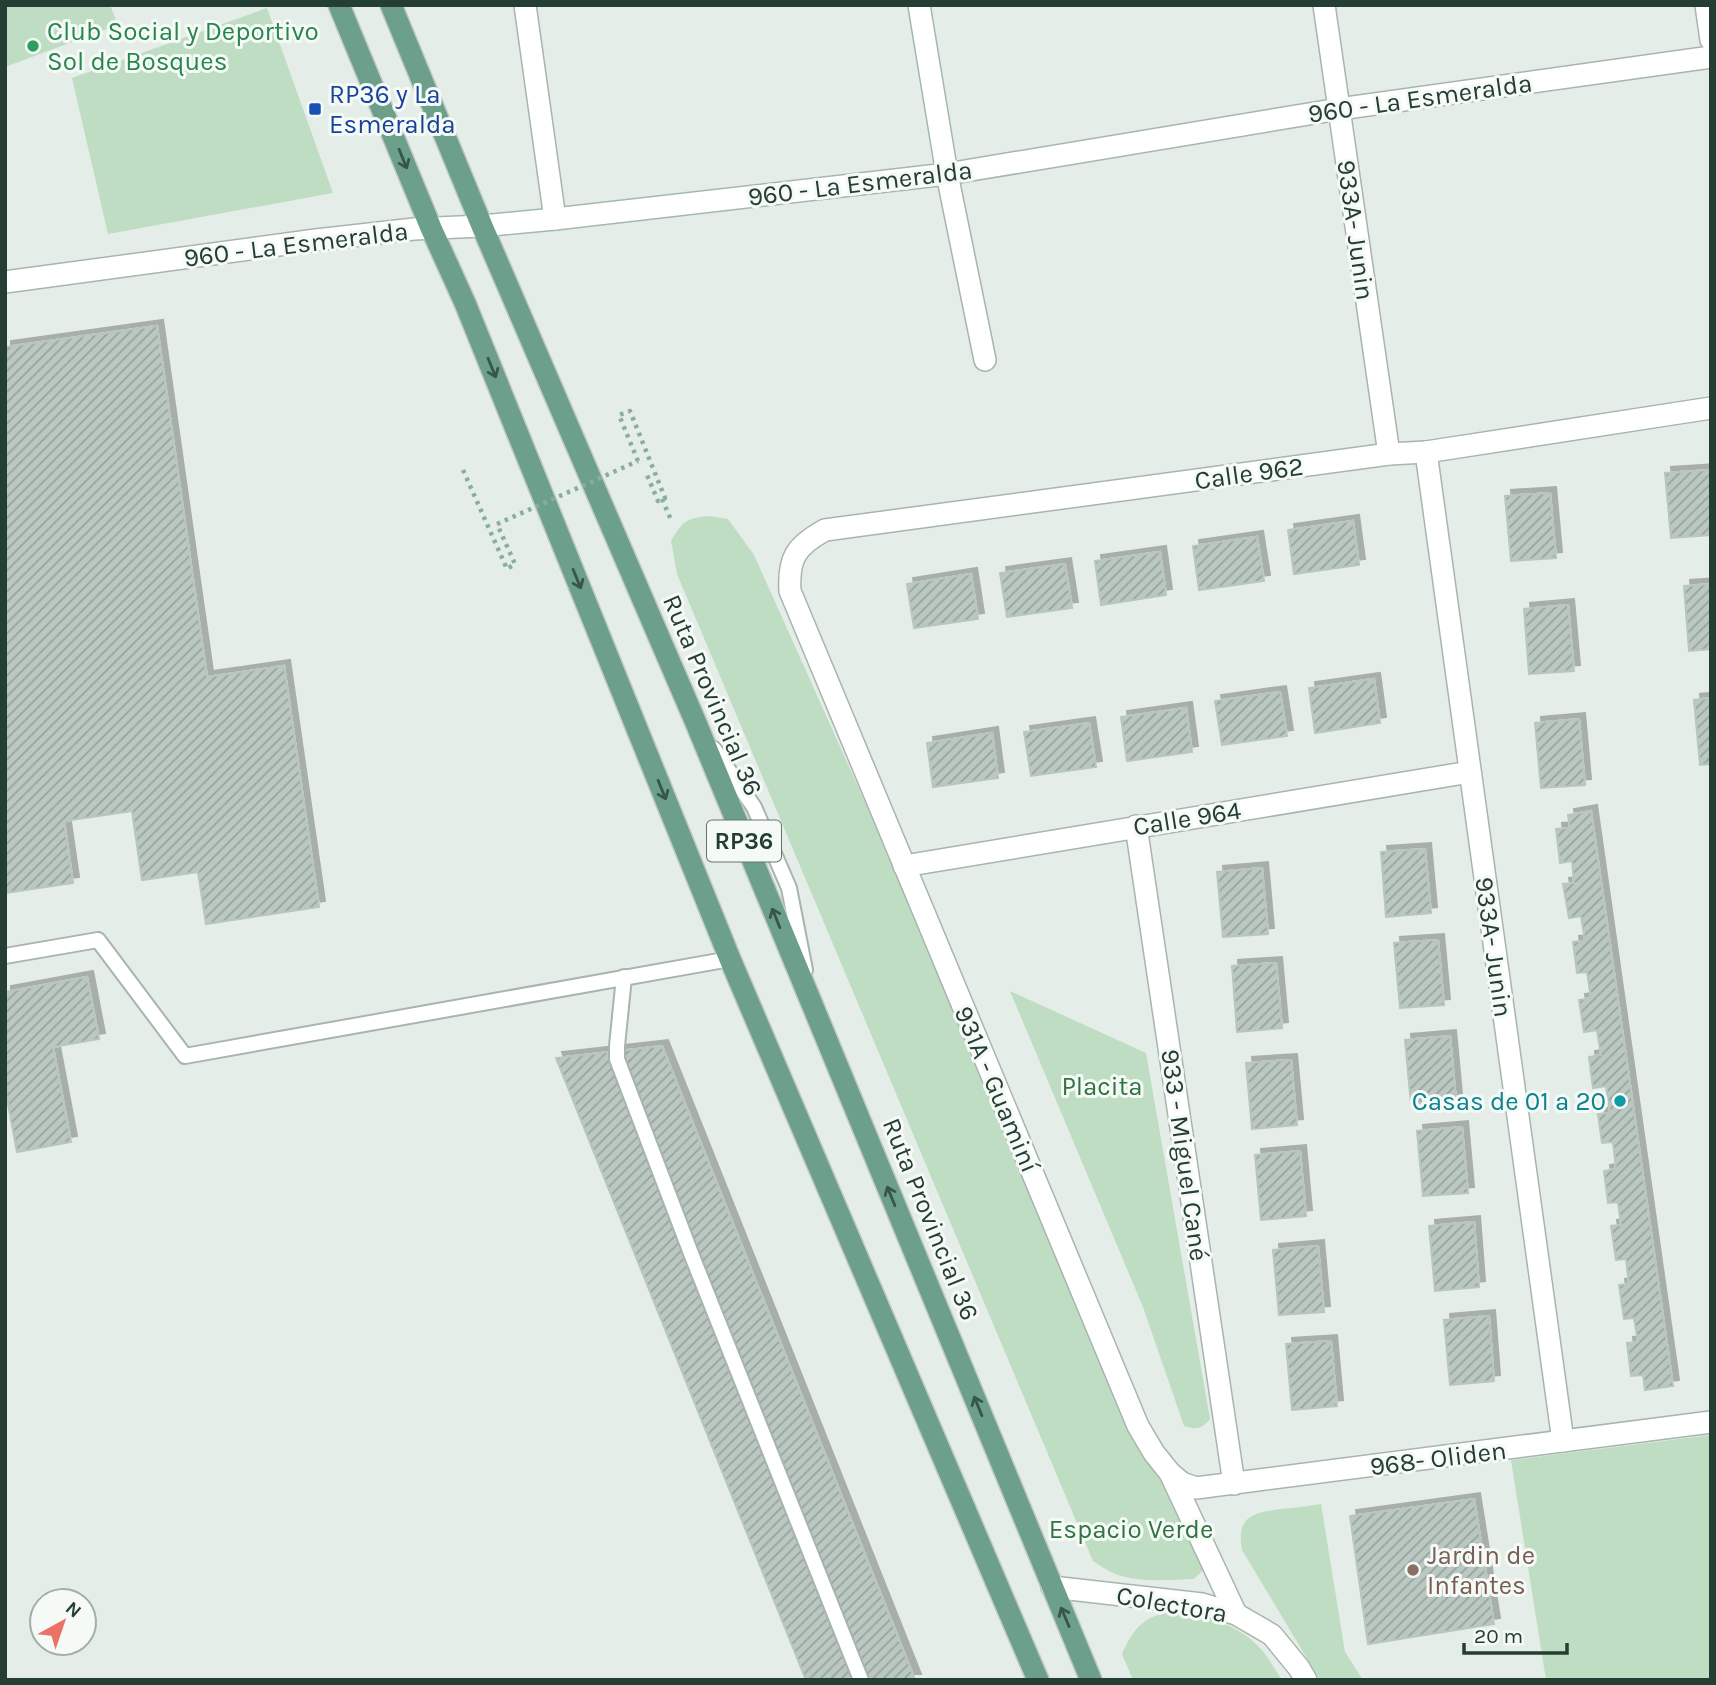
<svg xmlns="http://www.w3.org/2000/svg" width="1716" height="1685" viewBox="0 0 1716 1685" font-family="Karla,sans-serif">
<defs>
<pattern id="building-hatch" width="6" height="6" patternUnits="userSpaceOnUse" patternTransform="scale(1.75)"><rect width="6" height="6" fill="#bac8c1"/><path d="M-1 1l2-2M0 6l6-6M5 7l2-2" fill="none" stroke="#97a49d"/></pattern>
<filter id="shadow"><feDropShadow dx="6" dy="-6" stdDeviation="0" flood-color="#0004"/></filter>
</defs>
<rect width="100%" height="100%" fill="#e5ede8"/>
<!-- green -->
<g fill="#bfddc3">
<polygon points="5,5 110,5 118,25 5,67"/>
<polygon points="267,8 333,193 108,234 72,78"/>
<path d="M709 516 728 519 754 555 895 869 973 1061 1126 1423 1160 1477 1166 1492 1205 1568 1194 1579C1169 1580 1136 1583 1113 1573 1106 1570 1100 1565 1093 1561L677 574 671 541C682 522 686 518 709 516Z"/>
<path d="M1010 991 1146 1053 1210 1419C1202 1429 1196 1430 1184 1426L1143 1307Z"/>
<polygon points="1711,1435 1711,1680 1546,1680 1511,1460"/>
<path d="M1321 1504 1345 1652 1363 1680H1320L1242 1550C1236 1516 1253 1513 1281 1509 1294 1508 1308 1506 1321 1504Z"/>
<path d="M1182 1611C1208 1616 1236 1625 1256 1644 1266 1653 1274 1668 1282 1680H1133L1122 1654C1136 1622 1148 1614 1182 1611Z"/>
</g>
<!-- building -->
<g fill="url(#building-hatch)" stroke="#b7c7be" stroke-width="2" filter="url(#shadow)">
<polygon points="157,326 207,677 284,666 319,907 206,924 198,872 142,880 132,811 64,821 73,883 5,893 5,347"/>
<polygon points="1710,470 1711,535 1671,538 1665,473"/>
<polygon points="1550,493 1556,558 1511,561 1505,496"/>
<polygon points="1353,521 1359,565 1294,574 1288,530"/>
<polygon points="1257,537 1264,581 1199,590 1193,546"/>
<polygon points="1160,552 1166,595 1101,605 1095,561"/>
<polygon points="1065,564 1072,608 1007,617 1000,573"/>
<polygon points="971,574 978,619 914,628 907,584"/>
<polygon points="1711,584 1711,649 1689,651 1684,586"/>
<polygon points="1568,605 1574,671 1529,674 1524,609"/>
<polygon points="1374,679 1380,723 1315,733 1309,688"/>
<polygon points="1280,692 1287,736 1222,745 1215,701"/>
<polygon points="1711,698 1711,764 1700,765 1694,700"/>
<polygon points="1186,708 1192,752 1127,761 1121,717"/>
<polygon points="1579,719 1585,785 1541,788 1535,723"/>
<polygon points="1089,723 1096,767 1031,776 1024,732"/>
<polygon points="992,733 998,778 933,787 927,743"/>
<polygon points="1591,811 1673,1386 1645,1390 1643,1375 1631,1376 1627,1343 1638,1342 1634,1318 1624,1319 1619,1285 1629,1284 1626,1259 1616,1260 1611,1226 1621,1225 1618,1202 1608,1203 1604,1171 1616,1169 1613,1142 1602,1143 1598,1114 1610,1113 1606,1086 1593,1088 1589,1057 1601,1055 1597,1030 1584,1032 1579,1000 1591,998 1587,972 1577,973 1573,942 1585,941 1581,916 1569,918 1563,884 1574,883 1572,861 1560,863 1556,829 1570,828 1568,815"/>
<polygon points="1425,849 1431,913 1386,917 1381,852"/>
<polygon points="1262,868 1268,934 1223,937 1217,872"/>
<polygon points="1438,940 1444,1005 1400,1008 1394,943"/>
<polygon points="1276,963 1282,1028 1237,1032 1232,966"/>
<polygon points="87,977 99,1039 53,1047 71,1142 17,1152 5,1088 5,992"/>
<polygon points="1450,1036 1456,1100 1411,1104 1405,1040"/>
<polygon points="662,1046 915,1680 806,1680 556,1058"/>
<polygon points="1291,1060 1297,1125 1252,1129 1246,1063"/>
<polygon points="1462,1127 1468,1193 1423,1196 1417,1131"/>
<polygon points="1300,1151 1306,1216 1261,1220 1255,1155"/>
<polygon points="1474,1222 1479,1287 1435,1291 1429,1226"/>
<polygon points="1318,1246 1324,1312 1279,1315 1273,1250"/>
<polygon points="1489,1316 1494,1381 1450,1385 1444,1320"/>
<polygon points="1331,1341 1337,1406 1292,1410 1286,1344"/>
<polygon points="1474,1499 1494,1624 1368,1644 1350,1516"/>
</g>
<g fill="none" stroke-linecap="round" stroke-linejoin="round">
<!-- lane casing -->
<g stroke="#a8b5ae" stroke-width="18">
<g id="lane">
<polyline points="714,749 754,807 789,888 805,970"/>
<polyline points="5,956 98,940 185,1056 730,959"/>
<polyline points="624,977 617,1046 617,1059 692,1256 861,1680"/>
</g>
</g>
<!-- street casing -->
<g stroke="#a8b5ae" stroke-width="24">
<g id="street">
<polyline points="525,5 555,219"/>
<polyline points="1324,5 1389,454"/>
<polyline points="1706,5 1711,40"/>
<polyline points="5,282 316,240 414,229 482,226"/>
<polyline points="985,360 947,174 1339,109 1711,57"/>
<polyline points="1426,452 1563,1441"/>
<polyline points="1136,826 1234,1484"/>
<polyline points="904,866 1470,772"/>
<polyline points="1170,1473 1182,1483 1196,1488 1711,1422"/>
<polyline points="1052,1587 1202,1604 1236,1614 1272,1635 1299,1668 1306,1680"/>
<path d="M1236 1614 1170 1473 1154 1453 1138 1426 790 591C788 558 796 546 825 530L1389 454 1426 452 1711 408"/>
</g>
</g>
<!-- secondary casing -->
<g stroke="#a4b8ae" stroke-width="24">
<polyline id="secondary" points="482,226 555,219 947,174 919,5"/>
</g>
<!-- primary casing -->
<g stroke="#c2c9c6" stroke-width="24">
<g id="primary">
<polyline points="339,5 431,228 465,303 730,959 1038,1680"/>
<polyline points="391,5 482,226 696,723 1091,1680"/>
</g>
</g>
<!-- path -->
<g stroke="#87af9c" stroke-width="4.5" stroke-dasharray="3.5 5" stroke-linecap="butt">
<polyline points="638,461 619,415 630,411 665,498 658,501 647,475"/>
<polyline points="463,470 507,569 515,564 497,524"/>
<polyline points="662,499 672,522"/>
</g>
<!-- lane -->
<use href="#lane" stroke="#fff" stroke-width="14"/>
<!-- street -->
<use href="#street" stroke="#fff" stroke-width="21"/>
<!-- secondary -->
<use href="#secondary" stroke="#fff" stroke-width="21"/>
<!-- primary -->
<use href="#primary" stroke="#6ca08b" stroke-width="21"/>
<!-- path-bridge -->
<polyline stroke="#87af9c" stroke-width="4.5" stroke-dasharray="3.5 5" stroke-linecap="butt" points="497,524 638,461"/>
</g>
<!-- one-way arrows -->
<defs><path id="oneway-shaft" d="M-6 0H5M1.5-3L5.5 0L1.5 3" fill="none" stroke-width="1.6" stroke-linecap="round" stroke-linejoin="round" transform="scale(1.75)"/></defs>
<g stroke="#375649">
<use href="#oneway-shaft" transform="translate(403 159) rotate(68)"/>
<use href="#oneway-shaft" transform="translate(492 368) rotate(68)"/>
<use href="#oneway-shaft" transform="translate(577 579) rotate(68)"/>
<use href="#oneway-shaft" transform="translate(662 790) rotate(68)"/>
<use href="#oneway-shaft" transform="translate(776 918) rotate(-112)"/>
<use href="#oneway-shaft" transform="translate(891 1196) rotate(-112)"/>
<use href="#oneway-shaft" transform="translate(978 1406) rotate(-112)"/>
<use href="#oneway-shaft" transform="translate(1065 1617) rotate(-113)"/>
</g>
<!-- markers -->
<circle fill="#2e9e5b" stroke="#f5faf7" stroke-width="2.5" cx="33" cy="46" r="7"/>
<rect fill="#1a4fb4" stroke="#f5faf7" stroke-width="2.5" x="308" y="102" width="14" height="14" rx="3.5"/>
<circle fill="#0f9aa8" stroke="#f5faf7" stroke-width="2.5" cx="1620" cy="1101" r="7"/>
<circle fill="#8d6e63" stroke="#f5faf7" stroke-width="2.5" cx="1413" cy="1570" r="7"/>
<g text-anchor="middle" stroke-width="6" stroke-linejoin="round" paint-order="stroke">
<!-- shield labels -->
<rect fill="#f5faf7" stroke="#63766e" stroke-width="2" x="707" y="820.5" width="74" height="41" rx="5"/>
<g font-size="24" font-weight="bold" fill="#253e33">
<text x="744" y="849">RP36</text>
</g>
<!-- leisure labels -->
<g font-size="26" fill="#27864d" stroke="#f5faf7" text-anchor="start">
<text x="47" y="40">Club Social y Deportivo<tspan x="47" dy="30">Sol de Bosques</tspan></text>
</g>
<!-- transit labels -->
<g font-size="26" fill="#164399" stroke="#f5faf7" text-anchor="start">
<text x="329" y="103">RP36 y La<tspan x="329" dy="30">Esmeralda</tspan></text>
</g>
<!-- street labels -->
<g font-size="26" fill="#253e33" stroke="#f5faf7">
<text transform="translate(1420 98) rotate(-8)" y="9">960 - La Esmeralda</text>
<text transform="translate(860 183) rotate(-7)" y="9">960 - La Esmeralda</text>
<text transform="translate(1356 230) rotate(82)" y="9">933A- Junin</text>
<text transform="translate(296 244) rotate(-7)" y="9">960 - La Esmeralda</text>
<text transform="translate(1249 473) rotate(-8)" y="9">Calle 962</text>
<text transform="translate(713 695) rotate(67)" y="9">Ruta Provincial 36</text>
<text transform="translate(1187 818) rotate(-9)" y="9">Calle 964</text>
<text transform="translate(1494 947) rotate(82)" y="9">933A- Junin</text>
<text transform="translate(997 1089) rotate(67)" y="9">931A - Guaminí</text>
<text transform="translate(1185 1155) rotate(82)" y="9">933 - Miguel Cané</text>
<text transform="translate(931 1219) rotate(68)" y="9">Ruta Provincial 36</text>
<text transform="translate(1438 1458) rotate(-7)" y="9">968- Oliden</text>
<text transform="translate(1172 1604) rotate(10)" y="9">Colectora</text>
</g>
<!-- park labels -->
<g font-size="26" fill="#317341" stroke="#f5faf7">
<text x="1102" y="1095">Placita</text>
<text x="1131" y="1538">Espacio Verde</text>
</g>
<!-- culture labels -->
<g font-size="26" fill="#0d838f" stroke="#f5faf7" text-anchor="end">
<text x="1606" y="1110">Casas de 01 a 20</text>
</g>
<!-- education labels -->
<g font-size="26" fill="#785e54" stroke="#f5faf7" text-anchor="start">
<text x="1427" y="1564">Jardin de<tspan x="1427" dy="30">Infantes</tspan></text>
</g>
</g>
<!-- border -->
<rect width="1716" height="1685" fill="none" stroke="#253e33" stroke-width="14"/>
<!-- north arrow -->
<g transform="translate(63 1622) rotate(40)"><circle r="33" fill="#f5faf7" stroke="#a2afa9" stroke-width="2"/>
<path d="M0-5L12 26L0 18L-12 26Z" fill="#ea7266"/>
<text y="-10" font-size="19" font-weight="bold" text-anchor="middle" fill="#253e33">N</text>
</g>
<!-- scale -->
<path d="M1464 1643v10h103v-10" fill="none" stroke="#253e33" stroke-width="3.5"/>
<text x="1474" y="1643" font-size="21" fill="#253e33" stroke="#f5faf7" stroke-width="5" paint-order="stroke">20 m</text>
</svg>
